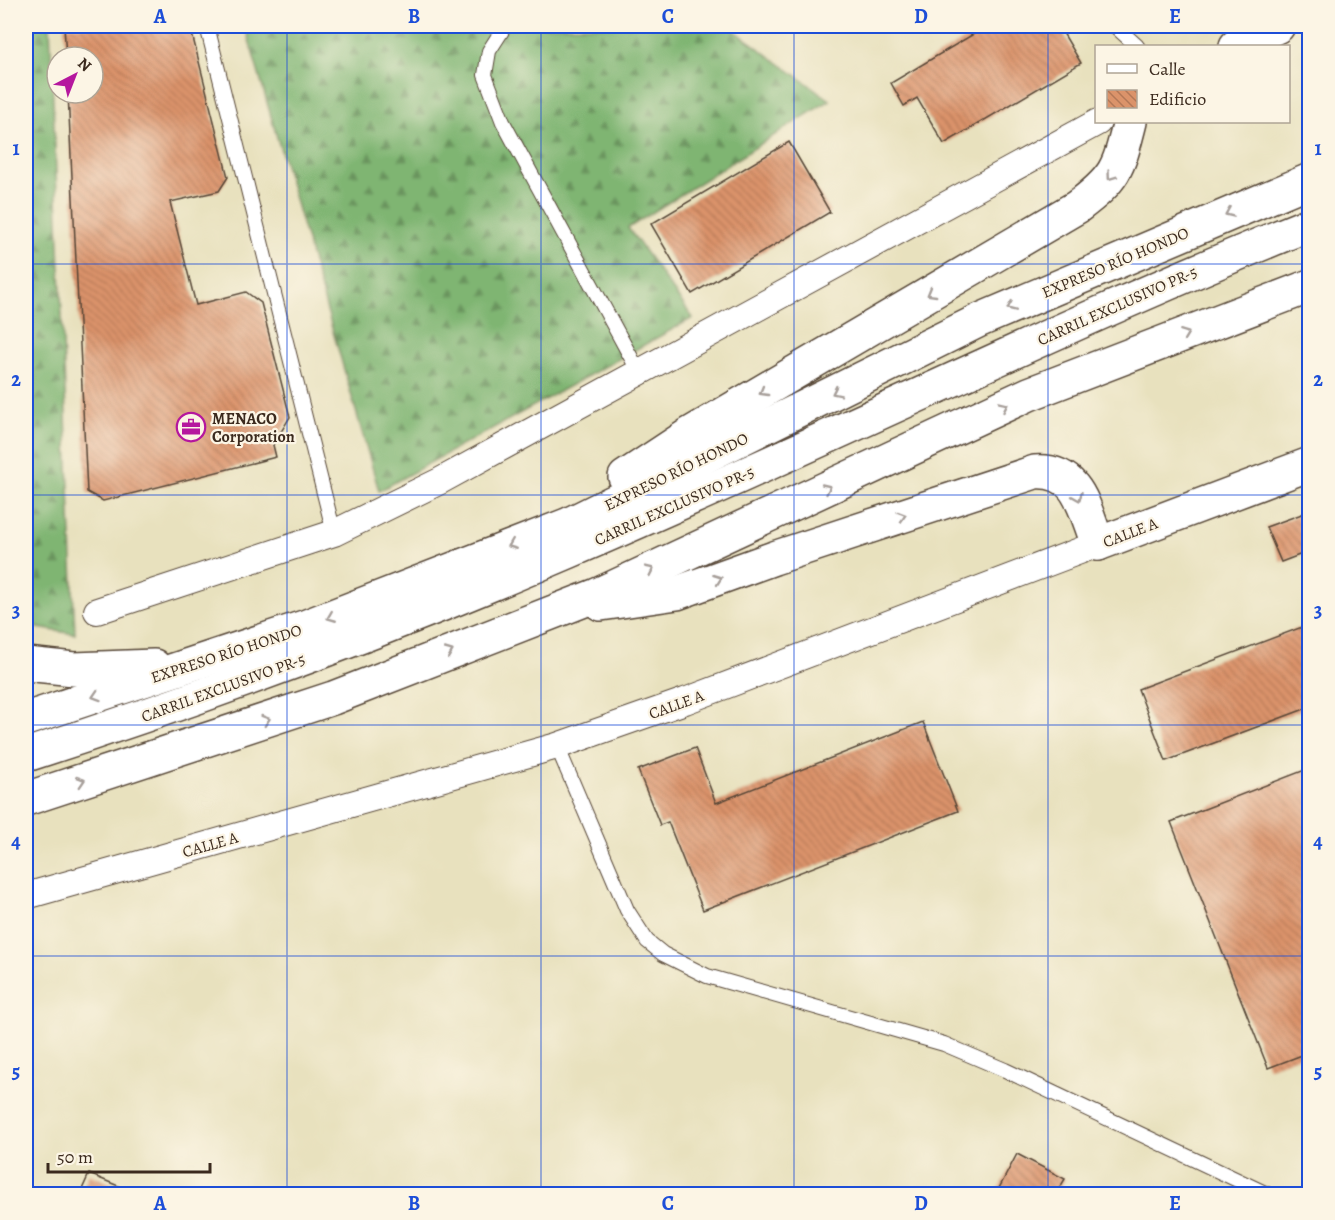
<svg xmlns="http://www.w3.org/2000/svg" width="1335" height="1220" viewBox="0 0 1335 1220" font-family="Alegreya,serif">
<defs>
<pattern id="forest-firs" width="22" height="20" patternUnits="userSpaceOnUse" patternTransform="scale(1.5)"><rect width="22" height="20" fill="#7fb572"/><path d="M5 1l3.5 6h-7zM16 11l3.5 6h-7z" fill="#69935d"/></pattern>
<pattern id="building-back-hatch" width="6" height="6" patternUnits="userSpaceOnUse" patternTransform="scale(1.5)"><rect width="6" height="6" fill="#db936a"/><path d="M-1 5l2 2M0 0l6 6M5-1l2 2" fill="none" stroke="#b37857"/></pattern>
</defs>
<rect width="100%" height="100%" fill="#fcf5e5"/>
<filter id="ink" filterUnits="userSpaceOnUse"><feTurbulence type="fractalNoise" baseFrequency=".0167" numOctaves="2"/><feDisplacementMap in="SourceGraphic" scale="12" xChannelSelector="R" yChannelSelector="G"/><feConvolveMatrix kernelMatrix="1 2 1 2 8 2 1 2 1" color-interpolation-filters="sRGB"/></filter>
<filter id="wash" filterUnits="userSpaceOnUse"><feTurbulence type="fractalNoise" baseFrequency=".008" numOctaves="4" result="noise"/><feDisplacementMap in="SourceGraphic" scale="24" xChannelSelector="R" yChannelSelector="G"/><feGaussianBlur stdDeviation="1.35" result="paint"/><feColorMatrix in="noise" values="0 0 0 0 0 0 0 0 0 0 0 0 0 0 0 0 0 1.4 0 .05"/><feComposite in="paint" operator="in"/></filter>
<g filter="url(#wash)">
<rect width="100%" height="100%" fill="#e8e1be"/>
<!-- forest -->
<g fill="url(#forest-firs)" stroke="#5d7048" stroke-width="1.5">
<polygon points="26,26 50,26 75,634 26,626"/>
<polygon points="245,26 728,26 830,100 628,228 693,318 379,491"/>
</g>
<g id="blocks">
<!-- building -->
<g fill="url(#building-back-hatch)">
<polygon points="64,26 190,26 228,177 219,191 170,202 196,305 246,292 261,303 290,417 273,445 276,457 103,501 87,492 68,93 93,93 93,57 66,57"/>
<polygon points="987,26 1059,26 1081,63 944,144 917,98 904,106 891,83"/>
<polygon points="789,142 830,212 692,294 651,224"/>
<polygon points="1310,511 1310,551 1281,562 1266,527"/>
<polygon points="1310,624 1310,707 1166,761 1138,689"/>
<polygon points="923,722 958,811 703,910 668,822 660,825 638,770 695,748 716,803"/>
<polygon points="1310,768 1310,1052 1268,1068 1171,822"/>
<polygon points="1017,1154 1065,1179 1056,1194 996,1194"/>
<polygon points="89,1174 138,1194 80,1194"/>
</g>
</g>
</g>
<g filter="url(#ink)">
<use href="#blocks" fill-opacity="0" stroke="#554536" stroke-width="1.5"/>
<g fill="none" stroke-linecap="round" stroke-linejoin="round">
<!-- lane casing -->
<g stroke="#554536" stroke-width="16">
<g id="lane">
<polyline points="207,26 334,533"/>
<polyline points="505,26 489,51 485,75 503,122 639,372"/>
<polyline points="1115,26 1137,46"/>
<polyline points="557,746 627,910 647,941 663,954 707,976 944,1044 1005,1070 1267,1194"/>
</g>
</g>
<!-- street casing -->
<g stroke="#554536" stroke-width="28">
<g id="street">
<polyline points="97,611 334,533 440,481 1098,122"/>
<polyline points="26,896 557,746 685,701 1098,544"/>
</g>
</g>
<!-- secondary casing -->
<g stroke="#554536" stroke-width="36">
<g id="secondary">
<polyline points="1236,46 1278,26"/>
<polyline points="1098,544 1310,464"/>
</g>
</g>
<!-- highway casing -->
<g stroke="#554536" stroke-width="36">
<g id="highway">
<path d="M625 477 690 434 1077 207C1117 177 1118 169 1130 122"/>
<path d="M601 604 677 593 774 558 1035 472C1080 469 1084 510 1098 544"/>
<polyline points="26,664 74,669 154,666"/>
<polyline points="26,719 307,626 567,525 980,320 1310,180"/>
<path d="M26 755C209 696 391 628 568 552 817 446 1059 325 1310 224"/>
<polyline points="26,799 333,698 597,595 1029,394 1310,286"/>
</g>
</g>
<!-- lane -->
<use href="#lane" stroke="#fff" stroke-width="14"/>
<!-- street -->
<use href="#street" stroke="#fff" stroke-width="26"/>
<!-- secondary -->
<use href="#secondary" stroke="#fff" stroke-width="33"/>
<!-- highway -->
<use href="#highway" stroke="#fff" stroke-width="33"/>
</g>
<!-- one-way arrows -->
<defs><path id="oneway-chevron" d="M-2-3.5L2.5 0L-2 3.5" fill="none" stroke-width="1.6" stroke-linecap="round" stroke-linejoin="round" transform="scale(1.5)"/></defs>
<g stroke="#a79f9a">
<use href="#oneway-chevron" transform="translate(1111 176) rotate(126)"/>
<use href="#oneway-chevron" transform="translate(1229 213) rotate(157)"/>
<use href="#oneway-chevron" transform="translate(931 293) rotate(150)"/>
<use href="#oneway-chevron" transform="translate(1011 307) rotate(157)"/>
<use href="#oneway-chevron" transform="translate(1185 334) rotate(-21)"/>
<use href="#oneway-chevron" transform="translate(763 392) rotate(150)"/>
<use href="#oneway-chevron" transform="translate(836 392) rotate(154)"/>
<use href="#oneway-chevron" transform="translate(1004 406) rotate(-25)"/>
<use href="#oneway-chevron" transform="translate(827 488) rotate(-25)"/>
<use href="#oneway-chevron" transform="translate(1078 497) rotate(67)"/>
<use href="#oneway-chevron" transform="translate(902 516) rotate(-18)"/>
<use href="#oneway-chevron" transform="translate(512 545) rotate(158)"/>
<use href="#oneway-chevron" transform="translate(650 570) rotate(-25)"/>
<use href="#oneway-chevron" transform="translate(718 579) rotate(-20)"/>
<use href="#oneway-chevron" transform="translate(331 617) rotate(158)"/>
<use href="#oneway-chevron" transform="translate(449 652) rotate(-22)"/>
<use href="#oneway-chevron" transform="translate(96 696) rotate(162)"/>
<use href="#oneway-chevron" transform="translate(266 720) rotate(-18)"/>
<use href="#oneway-chevron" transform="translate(81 781) rotate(-18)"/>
</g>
</g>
<!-- grid -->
<path fill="none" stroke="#1d4ed8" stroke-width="1.5" stroke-opacity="0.55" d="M287 26V1194M541 26V1194M794 26V1194M1048 26V1194M26 264H1310M26 495H1310M26 725H1310M26 956H1310"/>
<!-- icons -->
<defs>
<g id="office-ring" transform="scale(1.5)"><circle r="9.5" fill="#fcf5e5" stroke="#b5179e" stroke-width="1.5"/><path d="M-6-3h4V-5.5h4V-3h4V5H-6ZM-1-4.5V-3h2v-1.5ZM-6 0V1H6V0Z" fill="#b5179e"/></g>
</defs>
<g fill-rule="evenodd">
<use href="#office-ring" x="191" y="427"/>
</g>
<g text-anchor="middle" stroke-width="4.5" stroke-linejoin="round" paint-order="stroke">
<!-- street labels -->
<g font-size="16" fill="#3b2a1e" stroke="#fcf5e5">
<text transform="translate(1115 262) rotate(-23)" y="6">EXPRESO RÍO HONDO</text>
<text transform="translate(1117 305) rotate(-24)" y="6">CARRIL EXCLUSIVO PR-5</text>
<text transform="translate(676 471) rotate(-26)" y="6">EXPRESO RÍO HONDO</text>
<text transform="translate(674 505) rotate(-24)" y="6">CARRIL EXCLUSIVO PR-5</text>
<text transform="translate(1130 532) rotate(-21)" y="6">CALLE A</text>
<text transform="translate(226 653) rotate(-18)" y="6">EXPRESO RÍO HONDO</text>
<text transform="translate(223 687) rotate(-20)" y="6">CARRIL EXCLUSIVO PR-5</text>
<text transform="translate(676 704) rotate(-20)" y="6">CALLE A</text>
<text transform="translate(210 844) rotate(-16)" y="6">CALLE A</text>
</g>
<!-- poi labels -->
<g font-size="16" font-weight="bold" fill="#3b2a1e" stroke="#fcf5e5" text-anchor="start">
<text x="212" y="424">MENACO<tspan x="212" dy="18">Corporation</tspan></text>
</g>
</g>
<!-- margin -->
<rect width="1335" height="1220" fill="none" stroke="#fcf5e5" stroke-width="66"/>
<!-- legend -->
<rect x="1095" y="45" width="195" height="78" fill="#fcf5e5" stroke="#afa495" stroke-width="1.5"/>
<rect x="1107" y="64" width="30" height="9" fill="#ffffff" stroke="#afa495" stroke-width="1.5"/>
<text x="1149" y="75" font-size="18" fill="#3b2a1e">Calle</text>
<rect x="1107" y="90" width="30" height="18" fill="url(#building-back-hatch)" stroke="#afa495" stroke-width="1.5"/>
<text x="1149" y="105" font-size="18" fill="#3b2a1e">Edificio</text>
<!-- north arrow -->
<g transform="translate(75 75) rotate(42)"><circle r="28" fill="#fcf5e5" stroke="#afa495" stroke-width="1.5"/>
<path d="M0-4.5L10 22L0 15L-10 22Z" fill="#b5179e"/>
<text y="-9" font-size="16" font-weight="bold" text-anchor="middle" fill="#3b2a1e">N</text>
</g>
<!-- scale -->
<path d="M48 1163v9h162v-9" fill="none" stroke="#3b2a1e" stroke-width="3"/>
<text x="57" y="1163" font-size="18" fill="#3b2a1e" stroke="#fcf5e5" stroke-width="4.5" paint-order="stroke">50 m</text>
<rect x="33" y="33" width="1269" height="1154" fill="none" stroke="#1d4ed8" stroke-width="2"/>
<g font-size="20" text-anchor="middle" font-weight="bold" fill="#1d4ed8">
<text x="160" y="23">A</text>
<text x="414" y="23">B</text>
<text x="668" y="23">C</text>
<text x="921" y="23">D</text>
<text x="1175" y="23">E</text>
<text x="16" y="155">1</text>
<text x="1318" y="155">1</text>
<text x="16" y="386">2</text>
<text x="1318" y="386">2</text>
<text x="16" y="617">3</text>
<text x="1318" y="617">3</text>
<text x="16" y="848">4</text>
<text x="1318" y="848">4</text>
<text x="16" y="1078">5</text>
<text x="1318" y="1078">5</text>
<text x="160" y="1210">A</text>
<text x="414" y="1210">B</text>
<text x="668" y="1210">C</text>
<text x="921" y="1210">D</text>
<text x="1175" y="1210">E</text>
</g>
</svg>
